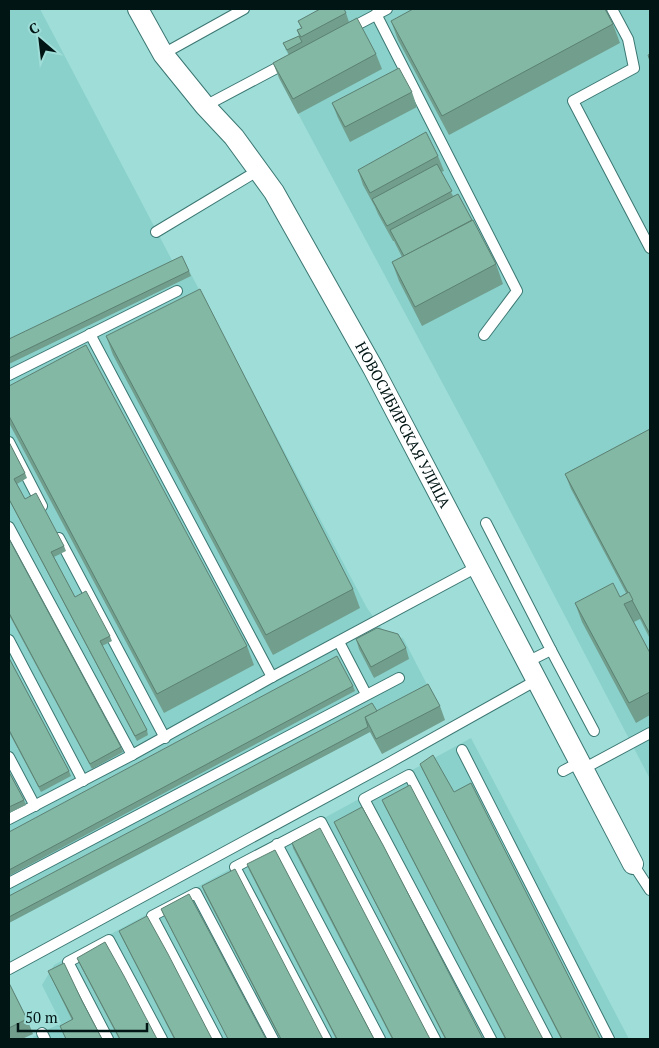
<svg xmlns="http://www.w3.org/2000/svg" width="659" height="1048" viewBox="0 0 659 1048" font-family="'PT Serif',serif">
<rect width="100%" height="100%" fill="#9fddd8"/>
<!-- built -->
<g fill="#8ad1cb">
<polygon points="9,9 40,9 175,266 184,261 367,608 385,633 403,638 434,698 9,923"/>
<polygon points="343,9 650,9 650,779 481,455 279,78 296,69 285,49"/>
<polygon points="471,738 629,1039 34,1039 33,1037 61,1023 42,985 54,965"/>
</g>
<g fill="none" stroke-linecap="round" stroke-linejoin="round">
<!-- service casing -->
<g stroke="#3b7773" stroke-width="12">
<g id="service">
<polyline points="612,9 628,39 634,68 573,101 650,248"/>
<polyline points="376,14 517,291 484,335"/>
<polyline points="349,29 387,9"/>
<polyline points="163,54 244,9"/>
<polyline points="205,106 288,62"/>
<polyline points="156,232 259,170"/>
<polyline points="90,334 272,677"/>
<polyline points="9,375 177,291"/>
<polyline points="9,442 42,506"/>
<polyline points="486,523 551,650 527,662"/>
<polyline points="9,527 132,755"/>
<polyline points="59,538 165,738"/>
<polyline points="9,640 83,781"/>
<polyline points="339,642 366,694"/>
<polyline points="551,650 594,731"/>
<polyline points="462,750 609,1039"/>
<polyline points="9,757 35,806"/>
<polyline points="583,769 650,733"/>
<polyline points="563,771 580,762"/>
<polyline points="9,819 132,755 272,677 477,567"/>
<polyline points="277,844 380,1039"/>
<polyline points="633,864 650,890"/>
<polyline points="9,883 399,678"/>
<polyline points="9,969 387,764 537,680"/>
<polyline points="42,1033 45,1039"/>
<polyline points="108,1039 68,962 109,940 162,1039"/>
<polyline points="217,1039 152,916 196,893 273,1039"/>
<polyline points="326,1039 235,867 321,822 435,1039"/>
<polyline points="491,1039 364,799 409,775 547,1039"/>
</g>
</g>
<!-- minor casing -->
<g stroke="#3b7773" stroke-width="22">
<g id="minor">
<path id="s1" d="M138 9 163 54 205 106 234 137 274 192 373 368 633 864"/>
</g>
</g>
<!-- service -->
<use href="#service" stroke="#fff" stroke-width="10"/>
<!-- minor -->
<use href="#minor" stroke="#fff" stroke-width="20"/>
</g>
<!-- wall -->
<g fill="#719e8d">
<polygon points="346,13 349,22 376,54 382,69 298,114 279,78 273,63 289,55 283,43 299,36 297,30 301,28 298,21"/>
<polygon points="391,21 613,24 620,43 449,135 398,40"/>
<polygon points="412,92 417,107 350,142 338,118 332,103"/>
<polygon points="438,156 444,171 441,172 453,196 458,194 496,264 503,284 422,326 399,281 392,262 402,257 394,241 393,241 378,214 375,207 363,185 358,170"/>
<polygon points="189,271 191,276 9,364 9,339"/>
<polygon points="106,336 353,589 360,608 273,655 113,355"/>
<polygon points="9,386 247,646 254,665 164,713 9,423"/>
<polygon points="650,429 650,639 640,619 634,622 650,653 650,715 636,723 582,622 575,603 620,597 626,593 571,489 565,474"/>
<polygon points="9,442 25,473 27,478 17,484 25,499 64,546 66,551 54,557 75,597 110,636 112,641 102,646 147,730 148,735 137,741 9,500"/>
<polygon points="9,539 121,747 123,752 92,769 9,615"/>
<polygon points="356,639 406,648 409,659 374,678 359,649"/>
<polygon points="9,658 69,771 71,776 41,792 9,732"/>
<polygon points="353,686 355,691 9,876 9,832"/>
<polygon points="440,706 445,720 382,754 370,732 9,923 9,896 377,711"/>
<polygon points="420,764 600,1039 561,1039 422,769"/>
<polygon points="9,772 24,800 26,805 9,813"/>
<polygon points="382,800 543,1039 505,1039 384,805"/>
<polygon points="334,822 483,1039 445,1039 336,827"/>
<polygon points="292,843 430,1039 392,1039 293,848"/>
<polygon points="247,864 374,1039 336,1039 249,870"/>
<polygon points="202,886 323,1039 280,1039 204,892"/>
<polygon points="161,909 266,1039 228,1039 163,914"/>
<polygon points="119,931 212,1039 174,1039 121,936"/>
<polygon points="77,958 157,1039 119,1039 79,963"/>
<polygon points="48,971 82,1001 102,1039 66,1039 60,1026 72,1020"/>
<polygon points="9,983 27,1019 33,1034 22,1039 9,1039"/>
</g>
<!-- building -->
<g fill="#83b8a4" stroke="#5c8173">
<polygon points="320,9 344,9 346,13 301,37 297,30 302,28 298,21"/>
<polygon points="413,9 605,9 613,24 442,116 391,21"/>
<polygon points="357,18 376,54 293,99 273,63"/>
<polygon points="299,36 302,42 287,50 283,43"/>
<polygon points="650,54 650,61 648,55"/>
<polygon points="399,68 412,92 345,127 332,103"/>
<polygon points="426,132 438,156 370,193 358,170"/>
<polygon points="437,164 452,191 387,226 372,199"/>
<polygon points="458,194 472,220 404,256 390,230"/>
<polygon points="473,220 496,264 415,307 392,262"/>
<polygon points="182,256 189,271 9,358 9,339"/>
<polygon points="200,289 353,589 266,635 106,336"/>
<polygon points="86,345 247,646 157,694 9,416 9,386"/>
<polygon points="650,429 650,634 565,474"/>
<polygon points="9,442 25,473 14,479 25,499 36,493 64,546 51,552 75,597 86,591 110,636 100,641 147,730 135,736 9,499"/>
<polygon points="9,539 121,747 90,764 9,613"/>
<polygon points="613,583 620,597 629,592 633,600 624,604 650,653 650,692 629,703 575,603"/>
<polygon points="377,628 398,634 406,648 371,667 356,639"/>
<polygon points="337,656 353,686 9,870 9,832"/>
<polygon points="9,658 69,771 39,787 9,730"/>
<polygon points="428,684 440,706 376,739 365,717"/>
<polygon points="372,703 377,711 365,717 368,727 9,917 9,896"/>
<polygon points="433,755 454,792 471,783 600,1039 562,1039 420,764"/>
<polygon points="9,772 24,800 9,807"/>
<polygon points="410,785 543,1039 506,1039 382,800"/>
<polygon points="362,807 383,845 483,1039 446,1039 334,822"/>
<polygon points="320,828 340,866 430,1039 393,1039 292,843"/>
<polygon points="275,850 374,1039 337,1039 247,864"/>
<polygon points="235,869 323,1039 281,1039 202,886"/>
<polygon points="189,894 210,933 266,1039 228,1039 161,909"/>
<polygon points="147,916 168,954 212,1039 175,1039 119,931"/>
<polygon points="105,942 124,976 157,1039 120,1039 77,958"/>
<polygon points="64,963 82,1001 102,1039 66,1039 60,1026 73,1019 48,971"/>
<polygon points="9,983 27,1019 9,1028"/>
</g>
<g text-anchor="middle" stroke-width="4" stroke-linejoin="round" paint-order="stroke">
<!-- street labels -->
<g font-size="15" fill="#001514" stroke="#9fddd8">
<text dy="5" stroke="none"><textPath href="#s1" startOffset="495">НОВОСИБИРСКАЯ УЛИЦА</textPath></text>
</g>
</g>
<!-- border -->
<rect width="659" height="1048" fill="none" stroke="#001514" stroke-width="20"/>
<!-- north arrow -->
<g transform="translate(40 40) rotate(332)" stroke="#9fddd8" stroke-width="4" paint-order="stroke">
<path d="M0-4L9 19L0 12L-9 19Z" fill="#001514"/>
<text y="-8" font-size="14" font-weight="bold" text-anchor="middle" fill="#001514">С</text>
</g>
<!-- scale -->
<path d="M18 1023v8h129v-8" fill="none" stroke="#001514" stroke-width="2.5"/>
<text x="25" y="1023" font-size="15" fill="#001514" stroke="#9fddd8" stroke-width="4" paint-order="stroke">50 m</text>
</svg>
